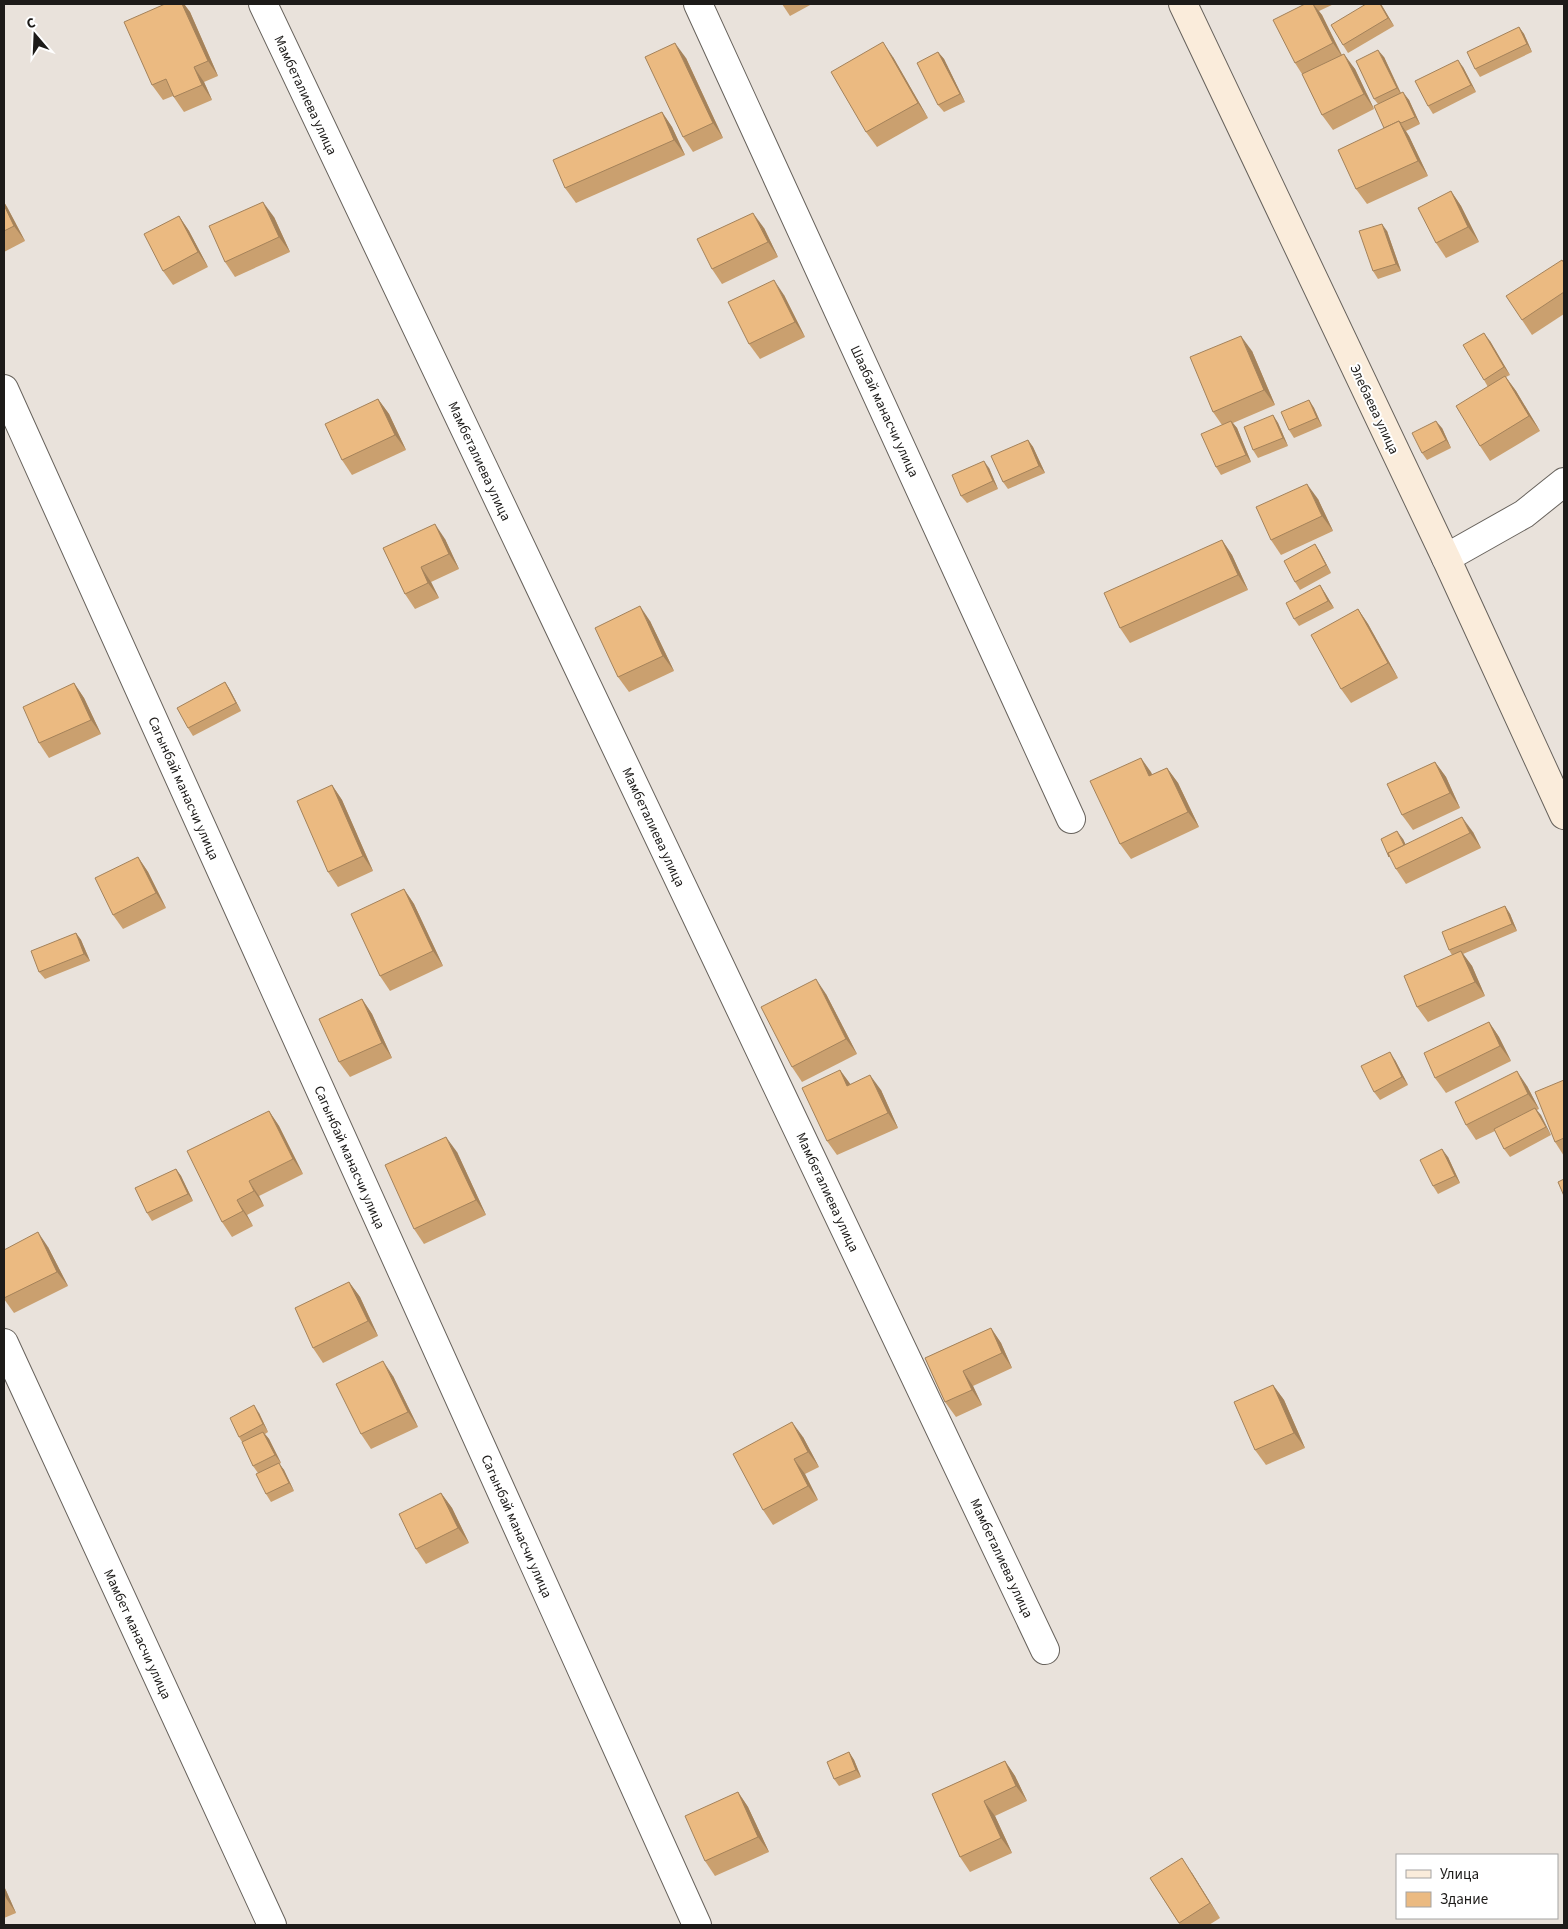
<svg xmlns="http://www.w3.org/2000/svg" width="1568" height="1929" viewBox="0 0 1568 1929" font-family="'Source Sans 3',sans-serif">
<rect width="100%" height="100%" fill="#e9e2db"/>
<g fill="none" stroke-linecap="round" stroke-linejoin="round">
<!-- street casing -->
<g stroke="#67625c" stroke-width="30">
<g id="street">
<polyline points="263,4 1045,1650"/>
<polyline points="698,4 1071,819"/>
<polyline points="4,389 697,1925"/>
<polyline points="1446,558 1524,514 1564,482"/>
<polyline points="4,1343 272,1925"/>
</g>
</g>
<!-- secondary casing -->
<g stroke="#67625c" stroke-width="30">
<polyline id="secondary" points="1183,4 1446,558 1564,815"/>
</g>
<!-- street -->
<use href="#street" stroke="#fff" stroke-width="28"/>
<!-- secondary -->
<use href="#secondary" stroke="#faecdb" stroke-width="28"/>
</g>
<!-- wall -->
<g fill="#caa06f">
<polygon points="165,4 184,4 190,12 218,76 204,82 212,100 184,112 173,96 163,100 152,85"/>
<polygon points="782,4 812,4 790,16"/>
<polygon points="1305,4 1334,4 1319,11 1322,15 1342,55 1355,69 1374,109 1333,130 1322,115 1302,74 1295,63"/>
<polygon points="1366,4 1381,4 1394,26 1348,53 1343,45"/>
<polygon points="1519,27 1524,34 1532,52 1480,77 1475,69"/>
<polygon points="938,52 944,59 965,102 944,112 938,105"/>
<polygon points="893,57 928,118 877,147 866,132"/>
<polygon points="1384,57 1401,93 1409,100 1420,124 1406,131 1409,136 1428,176 1367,204 1356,189 1384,128 1378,104 1374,99"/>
<polygon points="686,58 723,138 693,152 683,137"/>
<polygon points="1463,67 1476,92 1433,114 1428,106"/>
<polygon points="662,112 672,127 685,155 576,203 565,188"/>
<polygon points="1451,191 1461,206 1479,242 1446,258 1436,243"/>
<polygon points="4,202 7,207 25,241 4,252"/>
<polygon points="179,216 189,231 208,267 173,285 163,271"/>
<polygon points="274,217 290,252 235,277 225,262"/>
<polygon points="764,228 778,257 722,284 712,269"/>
<polygon points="1387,231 1401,271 1378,279 1373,271"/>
<polygon points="1564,263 1564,314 1532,335 1522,320"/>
<polygon points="784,295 805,337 760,359 749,344"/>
<polygon points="1490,341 1510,375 1506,377 1516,391 1540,431 1490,461 1480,446 1488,387 1484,380"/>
<polygon points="1252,351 1275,405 1233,423 1237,428 1251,462 1221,475 1216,467 1222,425 1213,412"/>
<polygon points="378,399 389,414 406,450 352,475 342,460"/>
<polygon points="1309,400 1314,408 1322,426 1294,438 1289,430"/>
<polygon points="1273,415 1278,423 1288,446 1258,458 1253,450"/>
<polygon points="1442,428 1451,448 1427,460 1422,453"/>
<polygon points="1028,440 1033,447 1045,473 1008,489 1003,482"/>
<polygon points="989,468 998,489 967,503 961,496"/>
<polygon points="1318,499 1333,531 1281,555 1271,540"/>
<polygon points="445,539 459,569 431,582 439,598 415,609 405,594 383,548"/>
<polygon points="1222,540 1232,555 1248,590 1130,643 1120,628"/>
<polygon points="1315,544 1320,552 1331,573 1300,590 1295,582"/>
<polygon points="1320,585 1325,593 1334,608 1299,626 1294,619"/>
<polygon points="1358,609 1368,624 1398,678 1351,703 1341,689"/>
<polygon points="650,621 674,671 629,692 618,677"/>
<polygon points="225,682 230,690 241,711 193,736 188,728"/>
<polygon points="74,683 84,698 101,734 49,758 39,743"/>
<polygon points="1141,758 1152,775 1167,768 1178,783 1199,827 1131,859 1120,844"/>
<polygon points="1435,762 1446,777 1460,808 1413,830 1402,815"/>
<polygon points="332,785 342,800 373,871 338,887 328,872"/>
<polygon points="1473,832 1481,848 1406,884 1396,869 1403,839 1405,844"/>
<polygon points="138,857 148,872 166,908 123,929 113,915"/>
<polygon points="404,889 414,904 443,966 390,991 380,976"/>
<polygon points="1505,906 1510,914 1517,931 1463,954 1472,966 1485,996 1428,1022 1417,1007 1452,955 1449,950"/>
<polygon points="76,933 81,940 90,961 45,979 39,972"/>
<polygon points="826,994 857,1054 802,1082 792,1067"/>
<polygon points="362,999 372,1014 392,1058 350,1077 339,1062"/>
<polygon points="1489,1022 1499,1037 1511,1061 1446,1093 1435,1078"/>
<polygon points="1395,1060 1408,1085 1380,1100 1374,1092"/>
<polygon points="840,1070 850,1084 881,1090 898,1128 837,1155 827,1141"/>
<polygon points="1564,1080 1564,1156 1555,1142"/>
<polygon points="1527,1086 1539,1109 1537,1110 1551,1135 1510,1157 1504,1149 1495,1131 1476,1140 1466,1125"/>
<polygon points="269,1111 279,1126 303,1174 259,1196 264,1206 247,1215 253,1226 232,1237 222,1222"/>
<polygon points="457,1152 486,1215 424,1244 414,1229"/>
<polygon points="1448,1157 1460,1183 1438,1194 1433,1186"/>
<polygon points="176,1169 181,1176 193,1201 152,1221 147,1213"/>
<polygon points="48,1247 68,1286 14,1313 4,1299 4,1250"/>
<polygon points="349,1282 360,1297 378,1336 323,1363 313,1348"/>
<polygon points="991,1328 1001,1343 1012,1368 973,1386 982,1405 956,1417 945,1402 925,1358"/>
<polygon points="393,1376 418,1427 371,1449 361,1434"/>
<polygon points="1273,1385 1284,1400 1305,1448 1266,1465 1255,1450"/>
<polygon points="259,1413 268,1432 265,1434 269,1439 281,1463 279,1464 284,1470 294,1491 271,1502 266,1494 258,1473 253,1466 242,1442 239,1437"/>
<polygon points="803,1437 819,1467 805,1474 818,1500 773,1525 763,1510"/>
<polygon points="441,1493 452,1508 469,1543 426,1564 416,1549"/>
<polygon points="849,1752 854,1760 861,1777 839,1786 834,1779"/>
<polygon points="1005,1761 1015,1776 1027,1801 995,1816 1012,1853 970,1872 960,1857 932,1794"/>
<polygon points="738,1792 748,1807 769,1852 715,1876 705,1861"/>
<polygon points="1192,1873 1220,1918 1209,1925 1180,1925 1150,1878"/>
<polygon points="4,1886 16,1913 4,1918"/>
</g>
<!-- shaded-wall -->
<g fill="#a4825a">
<polygon points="182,4 184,4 190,12 218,76 208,61"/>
<polygon points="1313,4 1322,15 1343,58 1333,43"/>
<polygon points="1380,4 1381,4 1394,26 1388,18"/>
<polygon points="1519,27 1524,34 1532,52 1527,44"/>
<polygon points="883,42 893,57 928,118 918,103"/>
<polygon points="675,43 686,58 723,138 713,123"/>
<polygon points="1378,50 1384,57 1402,96 1397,88"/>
<polygon points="938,52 944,59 965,102 960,94"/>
<polygon points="1344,54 1355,69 1374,109 1364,94"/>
<polygon points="1458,60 1463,67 1476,92 1471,85"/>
<polygon points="194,67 204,82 212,100 202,85"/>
<polygon points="1403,92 1409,100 1420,124 1415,117"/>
<polygon points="662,112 672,127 685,155 674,140"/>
<polygon points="1399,121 1409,136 1428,176 1418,161"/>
<polygon points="1451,191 1461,206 1479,242 1468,227"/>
<polygon points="4,202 7,207 25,241 14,226 4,205"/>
<polygon points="263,202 274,217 290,252 279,237"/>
<polygon points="753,213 764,228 778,257 768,242"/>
<polygon points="179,216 189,231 208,267 198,252"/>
<polygon points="1382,224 1387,231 1401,271 1396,264"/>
<polygon points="774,280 784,295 805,337 795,322"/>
<polygon points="1484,333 1490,341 1510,375 1504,367"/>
<polygon points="1241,336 1252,351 1275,405 1264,390"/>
<polygon points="1505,376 1516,391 1540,431 1529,416"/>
<polygon points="378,399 389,414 406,450 395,435"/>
<polygon points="1309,400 1314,408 1322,426 1317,418"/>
<polygon points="1273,415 1278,423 1288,446 1283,438"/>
<polygon points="1231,421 1237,428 1251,462 1246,455"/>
<polygon points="1436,421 1442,428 1451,448 1446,440"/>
<polygon points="1028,440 1033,447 1045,473 1039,466"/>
<polygon points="984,461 989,468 998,489 993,481"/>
<polygon points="1307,484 1318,499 1333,531 1322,516"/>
<polygon points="435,524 445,539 459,569 449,554"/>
<polygon points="1222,540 1232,555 1248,590 1238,575"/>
<polygon points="1315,544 1320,552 1331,573 1326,565"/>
<polygon points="421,567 431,582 439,598 428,583"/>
<polygon points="1320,585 1325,593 1334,608 1328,601"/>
<polygon points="640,606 650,621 674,671 663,656"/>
<polygon points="1358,609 1368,624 1398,678 1388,663"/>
<polygon points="225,682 230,690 241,711 236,703"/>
<polygon points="74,683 84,698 101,734 91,720"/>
<polygon points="1141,758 1151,772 1160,791 1149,776"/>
<polygon points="1435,762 1446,777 1460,808 1450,793"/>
<polygon points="1167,768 1178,783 1199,827 1188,812"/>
<polygon points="332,785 342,800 373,871 363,856"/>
<polygon points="1462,817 1473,832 1481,848 1470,833"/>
<polygon points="1397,831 1403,839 1411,856 1406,848"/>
<polygon points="138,857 148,872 166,908 156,893"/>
<polygon points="404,889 414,904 443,966 433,951"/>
<polygon points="1505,906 1510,914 1517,931 1512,924"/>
<polygon points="76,933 81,940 90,961 84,954"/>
<polygon points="1461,951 1472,966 1485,996 1475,982"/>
<polygon points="816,979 826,994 857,1054 846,1039"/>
<polygon points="362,999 372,1014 392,1058 382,1043"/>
<polygon points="1489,1022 1499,1037 1511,1061 1500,1046"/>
<polygon points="1390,1052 1395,1060 1408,1085 1402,1077"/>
<polygon points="840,1070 851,1085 847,1086"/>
<polygon points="1517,1071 1527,1086 1539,1109 1528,1094"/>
<polygon points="870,1075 881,1090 898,1128 888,1113"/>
<polygon points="1535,1108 1541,1115 1551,1135 1546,1127"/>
<polygon points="269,1111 279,1126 303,1174 293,1159"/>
<polygon points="446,1137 457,1152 486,1215 476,1200"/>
<polygon points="1442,1149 1448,1157 1460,1183 1455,1176"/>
<polygon points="176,1169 181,1176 193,1201 188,1194"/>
<polygon points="249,1181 259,1196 264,1206 254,1191"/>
<polygon points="237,1200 247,1215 253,1226 243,1211"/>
<polygon points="38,1232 48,1247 68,1286 57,1272"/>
<polygon points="349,1282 360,1297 378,1336 368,1321"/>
<polygon points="991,1328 1001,1343 1012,1368 1002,1353"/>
<polygon points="383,1361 393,1376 418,1427 408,1412"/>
<polygon points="963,1371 973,1386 982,1405 972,1390"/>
<polygon points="1273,1385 1284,1400 1305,1448 1294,1433"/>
<polygon points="254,1405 259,1413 268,1432 263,1424"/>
<polygon points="792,1422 803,1437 819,1467 808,1452"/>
<polygon points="263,1432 269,1439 281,1463 275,1455"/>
<polygon points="794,1459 805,1474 818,1500 808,1486"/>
<polygon points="279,1463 284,1470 294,1491 289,1483"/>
<polygon points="441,1493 452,1508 469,1543 458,1528"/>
<polygon points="849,1752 854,1760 861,1777 856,1770"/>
<polygon points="1005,1761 1015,1776 1027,1801 1016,1786"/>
<polygon points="738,1792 748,1807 769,1852 758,1837"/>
<polygon points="984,1801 995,1816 1012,1853 1001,1838"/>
<polygon points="1182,1858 1192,1873 1220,1918 1210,1903"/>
<polygon points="4,1886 16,1913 6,1898 4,1893"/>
</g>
<!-- building -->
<g fill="#ebba81" stroke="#a4825a">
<polygon points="165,4 182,4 208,61 194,67 202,85 174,97 166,79 152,85 124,22"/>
<polygon points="1305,4 1313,4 1333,43 1295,63 1273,20"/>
<polygon points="1366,4 1380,4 1388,18 1343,45 1331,25"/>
<polygon points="1519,27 1527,44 1475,69 1467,52"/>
<polygon points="883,42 918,103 866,132 831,72"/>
<polygon points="675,43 713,123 683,137 645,57"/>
<polygon points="1378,50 1397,88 1374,99 1356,61"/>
<polygon points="938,52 960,94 938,105 917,63"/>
<polygon points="1344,54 1364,94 1322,115 1302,74"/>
<polygon points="1458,60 1471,85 1428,106 1415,81"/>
<polygon points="1403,92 1415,117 1401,123 1399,121 1384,128 1374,106"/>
<polygon points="662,112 674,140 565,188 553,160"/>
<polygon points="1399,121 1418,161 1356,189 1338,150"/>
<polygon points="1451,191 1468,227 1436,243 1418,208"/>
<polygon points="263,202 279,237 225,262 209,226"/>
<polygon points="4,205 14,226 4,231"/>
<polygon points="753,213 768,242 712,269 697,239"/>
<polygon points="179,216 198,252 163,271 144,234"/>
<polygon points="1382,224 1396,264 1373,271 1359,231"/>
<polygon points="1562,260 1564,263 1564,292 1522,320 1506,296"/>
<polygon points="774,280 795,322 749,344 728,302"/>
<polygon points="1484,333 1504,367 1484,380 1463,345"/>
<polygon points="1241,336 1264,390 1213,412 1190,357"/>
<polygon points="1505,376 1529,416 1480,446 1456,406"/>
<polygon points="378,399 395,435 342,460 325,424"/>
<polygon points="1309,400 1317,418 1289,430 1281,412"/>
<polygon points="1273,415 1283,438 1253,450 1244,427"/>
<polygon points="1231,421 1246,455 1216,467 1201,434"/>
<polygon points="1436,421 1446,440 1422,453 1412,433"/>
<polygon points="1028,440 1039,466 1003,482 991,456"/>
<polygon points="984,461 993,481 961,496 952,475"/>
<polygon points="1307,484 1322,516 1271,540 1256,507"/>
<polygon points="435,524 449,554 421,567 428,583 405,594 383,548"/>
<polygon points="1222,540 1238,575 1120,628 1104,593"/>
<polygon points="1315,544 1326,565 1295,582 1284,561"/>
<polygon points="1320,585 1328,601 1294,619 1286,603"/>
<polygon points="640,606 663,656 618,677 595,628"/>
<polygon points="1358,609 1388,663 1341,689 1311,635"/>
<polygon points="225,682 236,703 188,728 177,708"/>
<polygon points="74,683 91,720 39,743 23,707"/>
<polygon points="1141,758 1149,776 1167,768 1188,812 1120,844 1090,781"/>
<polygon points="1435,762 1450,793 1402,815 1387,784"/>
<polygon points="332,785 363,856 328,872 297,801"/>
<polygon points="1462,817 1470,833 1396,869 1388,853"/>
<polygon points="1397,831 1404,845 1388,853 1389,857 1381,839"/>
<polygon points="138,857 156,893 113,915 95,878"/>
<polygon points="404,889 433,951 380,976 351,914"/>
<polygon points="1505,906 1512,924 1449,950 1442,932"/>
<polygon points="76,933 84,954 39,972 31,951"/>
<polygon points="1461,951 1475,982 1417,1007 1404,976"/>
<polygon points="816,979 846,1039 792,1067 761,1007"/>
<polygon points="362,999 382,1043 339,1062 319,1019"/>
<polygon points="1489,1022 1500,1046 1435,1078 1424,1053"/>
<polygon points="1390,1052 1402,1077 1374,1092 1361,1066"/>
<polygon points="840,1070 847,1086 870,1075 888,1113 827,1141 802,1088"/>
<polygon points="1517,1071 1528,1094 1466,1125 1455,1102"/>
<polygon points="1564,1080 1564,1138 1555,1142 1535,1092"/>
<polygon points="1535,1108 1546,1127 1504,1149 1494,1129"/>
<polygon points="269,1111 293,1159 249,1181 254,1191 237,1200 243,1211 222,1222 187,1151"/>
<polygon points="446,1137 476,1200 414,1229 385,1165"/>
<polygon points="1442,1149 1455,1176 1433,1186 1420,1160"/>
<polygon points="176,1169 188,1194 147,1213 135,1188"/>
<polygon points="1564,1179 1564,1196 1558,1182"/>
<polygon points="38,1232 57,1272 4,1298 4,1250"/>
<polygon points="349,1282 368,1321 313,1348 295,1308"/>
<polygon points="991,1328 1002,1353 963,1371 972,1390 945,1402 925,1358"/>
<polygon points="383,1361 408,1412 361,1434 336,1384"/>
<polygon points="1273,1385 1294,1433 1255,1450 1234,1402"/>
<polygon points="254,1405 263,1424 239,1437 230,1418"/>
<polygon points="792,1422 808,1452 794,1459 808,1486 763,1510 733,1454"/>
<polygon points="263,1432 275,1455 253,1466 242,1442"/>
<polygon points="279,1463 289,1483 266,1494 256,1474"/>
<polygon points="441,1493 458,1528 416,1549 399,1514"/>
<polygon points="849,1752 856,1770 834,1779 827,1762"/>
<polygon points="1005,1761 1016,1786 984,1801 1001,1838 960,1857 932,1794"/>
<polygon points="738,1792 758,1837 705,1861 685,1816"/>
<polygon points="1182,1858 1210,1903 1179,1923 1150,1878"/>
</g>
<g text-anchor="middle" stroke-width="4" stroke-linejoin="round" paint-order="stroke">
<!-- street labels -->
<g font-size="14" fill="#1d1b19" stroke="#fff">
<text transform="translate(306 95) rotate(65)" y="5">Мамбеталиева улица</text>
<text transform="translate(1375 409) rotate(65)" y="5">Элебаева улица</text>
<text transform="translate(885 411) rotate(65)" y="5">Шаабай манасчи улица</text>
<text transform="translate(480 461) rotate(65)" y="5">Мамбеталиева улица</text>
<text transform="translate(184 788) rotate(66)" y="5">Сагынбай манасчи улица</text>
<text transform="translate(654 827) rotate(65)" y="5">Мамбеталиева улица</text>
<text transform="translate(350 1157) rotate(66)" y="5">Сагынбай манасчи улица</text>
<text transform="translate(828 1192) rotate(65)" y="5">Мамбеталиева улица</text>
<text transform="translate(517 1526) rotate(66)" y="5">Сагынбай манасчи улица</text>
<text transform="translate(1002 1558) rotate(65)" y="5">Мамбеталиева улица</text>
<text transform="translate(138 1634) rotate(65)" y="5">Мамбет манасчи улица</text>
</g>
</g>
<!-- border -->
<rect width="1568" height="1929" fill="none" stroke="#1d1b19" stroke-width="10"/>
<!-- legend -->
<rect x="1396" y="1854" width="162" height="65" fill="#ffffff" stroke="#a5a4a3"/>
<rect x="1406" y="1870" width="25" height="8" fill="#faecdb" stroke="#a5a4a3"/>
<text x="1440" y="1879" font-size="15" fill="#1d1b19">Улица</text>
<rect x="1406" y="1892" width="25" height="15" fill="#ebba81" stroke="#a5a4a3"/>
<text x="1440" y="1904" font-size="15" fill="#1d1b19">Здание</text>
<!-- north arrow -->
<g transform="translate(35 35) rotate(341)" stroke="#ffffff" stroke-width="4" paint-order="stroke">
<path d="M0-4L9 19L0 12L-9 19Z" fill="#1d1b19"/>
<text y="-8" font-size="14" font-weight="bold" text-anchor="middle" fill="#1d1b19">С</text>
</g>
</svg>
